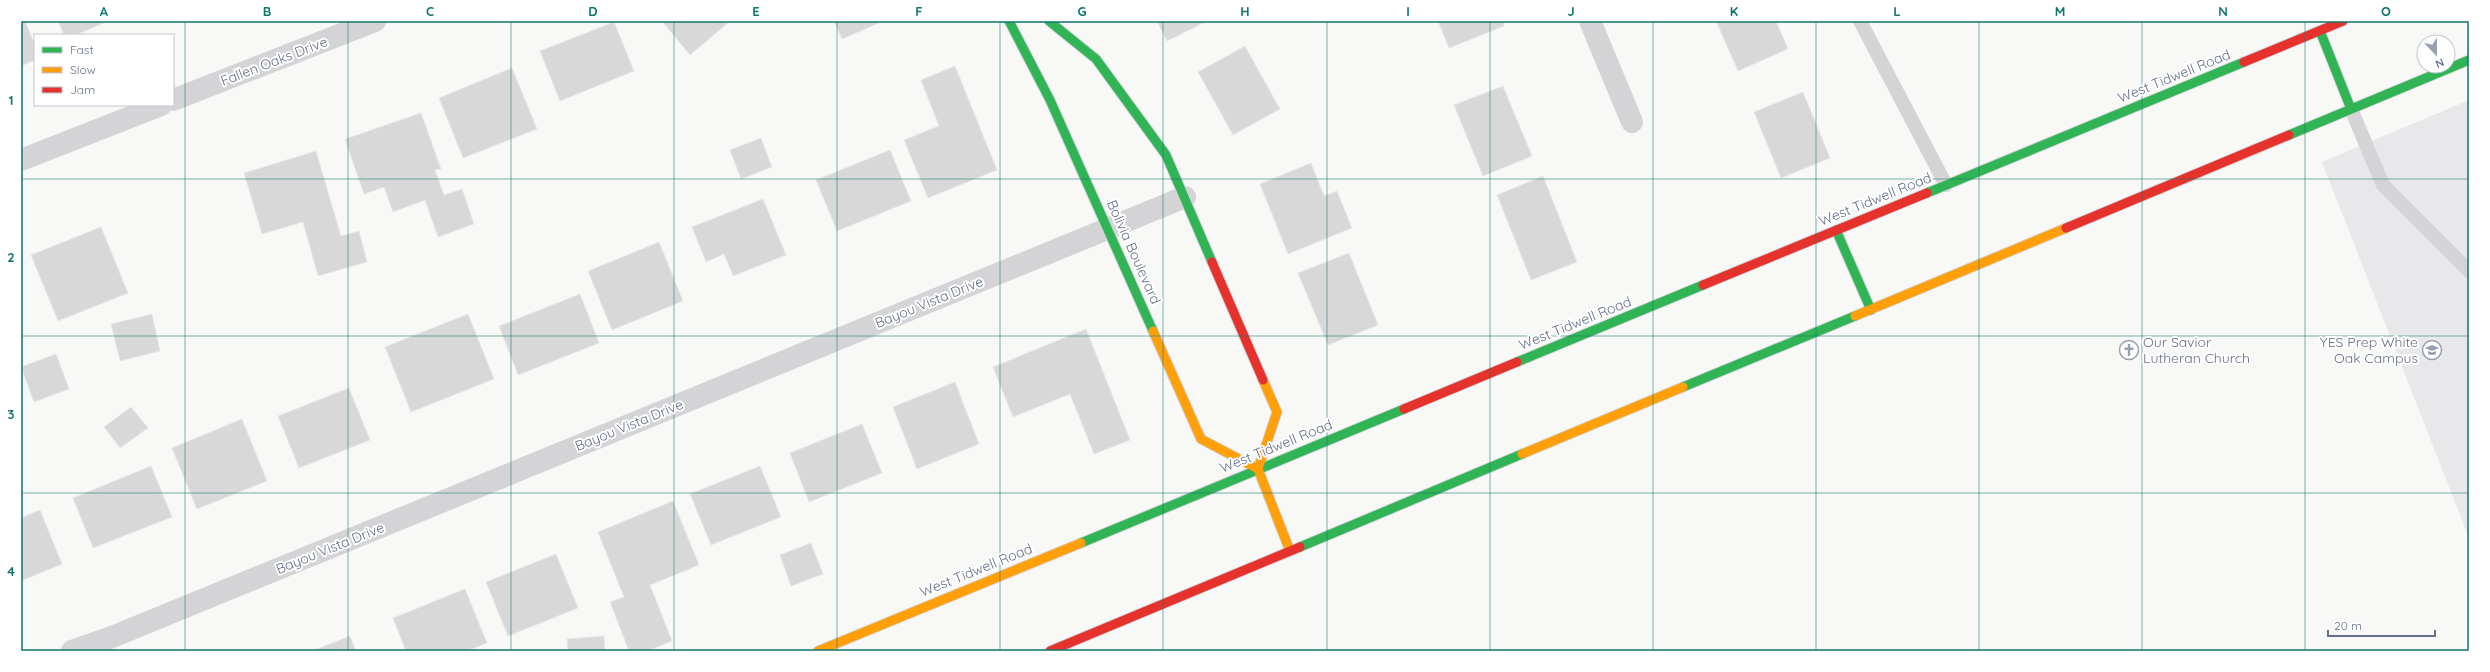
<svg xmlns="http://www.w3.org/2000/svg" width="2490" height="672" viewBox="0 0 2490 672" font-family="Quicksand,sans-serif">
<rect width="100%" height="100%" fill="#f8f8f7"/>
<!-- built -->
<polygon fill="#e8e8ea" points="2469,100 2469,538 2322,162"/>
<!-- building -->
<g fill="#d8d8d9" stroke="#e8e8e7">
<polygon points="21,21 25,21 35,45 35,60 21,66"/>
<polygon points="58,21 109,21 75,35 64,35"/>
<polygon points="662,21 730,21 690,55"/>
<polygon points="834,21 878,21 879,23 842,39"/>
<polygon points="1157,21 1207,21 1167,41"/>
<polygon points="1438,21 1503,21 1504,26 1449,48"/>
<polygon points="1716,21 1776,21 1788,49 1738,71"/>
<polygon points="614,22 634,71 560,101 540,51"/>
<polygon points="1245,46 1280,109 1233,135 1198,72"/>
<polygon points="955,66 997,170 928,198 904,140 939,126 921,80"/>
<polygon points="512,68 537,129 463,158 439,98"/>
<polygon points="1503,86 1532,156 1483,176 1454,105"/>
<polygon points="1803,92 1830,158 1781,178 1754,112"/>
<polygon points="421,113 441,169 435,170 444,195 462,189 474,224 438,237 425,200 393,212 384,187 364,194 345,139"/>
<polygon points="761,138 772,167 741,179 730,150"/>
<polygon points="890,150 911,201 837,231 816,180"/>
<polygon points="316,151 341,236 359,231 367,262 318,276 303,222 262,234 244,173"/>
<polygon points="1311,163 1324,196 1337,191 1352,228 1288,254 1260,184"/>
<polygon points="1543,176 1577,262 1531,280 1497,195"/>
<polygon points="763,199 786,255 733,276 724,254 706,262 692,227"/>
<polygon points="101,227 128,293 58,321 31,255"/>
<polygon points="659,242 683,301 612,330 588,271"/>
<polygon points="1349,253 1378,325 1328,345 1298,273"/>
<polygon points="580,294 599,343 518,375 499,326"/>
<polygon points="152,314 160,351 120,361 111,324"/>
<polygon points="468,314 494,379 411,412 385,347"/>
<polygon points="1086,329 1130,440 1094,454 1070,394 1013,417 993,367"/>
<polygon points="56,354 69,389 34,402 21,367"/>
<polygon points="955,382 979,444 917,469 893,407"/>
<polygon points="349,388 370,440 299,468 278,416"/>
<polygon points="131,407 148,428 120,448 104,427"/>
<polygon points="242,419 267,481 197,509 172,448"/>
<polygon points="862,424 882,473 809,502 790,453"/>
<polygon points="151,466 172,517 93,548 73,498"/>
<polygon points="760,466 781,517 711,545 690,494"/>
<polygon points="673,501 699,565 650,585 672,641 647,651 629,651 610,602 624,597 598,532"/>
<polygon points="40,510 62,564 21,581 21,518"/>
<polygon points="811,543 823,574 791,586 780,555"/>
<polygon points="556,554 578,608 508,636 486,582"/>
<polygon points="465,589 487,643 466,651 406,651 393,618"/>
<polygon points="350,636 356,651 312,651"/>
<polygon points="604,636 605,651 568,651 567,639"/>
</g>
<g fill="none" stroke-linecap="round" stroke-linejoin="round">
<!-- fast casing -->
<g stroke="#d3d5d7" stroke-width="11">
<g id="fast">
<polyline points="1009,21 1050,100 1153,331"/>
<polyline points="1049,21 1096,59 1166,155 1212,262"/>
<polyline points="2320,31 2351,109"/>
<polyline points="2289,135 2469,60"/>
<polyline points="1927,193 2244,62"/>
<polyline points="1836,230 1871,310"/>
<polyline points="1517,362 1703,285"/>
<polyline points="1683,387 1855,316"/>
<polyline points="1081,543 1404,409"/>
<polyline points="1300,547 1522,454"/>
</g>
</g>
<!-- slow casing -->
<g stroke="#d3d5d7" stroke-width="11">
<g id="slow">
<polyline points="1855,316 2066,228"/>
<polyline points="1153,331 1201,439 1258,469 1290,551"/>
<polyline points="1522,454 1683,387"/>
<polyline points="1258,469 1277,412 1263,380"/>
<polyline points="818,651 1081,543"/>
</g>
</g>
<!-- jam casing -->
<g stroke="#d3d5d7" stroke-width="11">
<g id="jam">
<polyline points="2244,62 2343,21"/>
<polyline points="2066,228 2289,135"/>
<polyline points="1212,262 1263,380"/>
<polyline points="1703,285 1927,193"/>
<polyline points="1404,409 1517,362"/>
<polyline points="1050,651 1300,547"/>
</g>
</g>
<!-- lane -->
<g stroke="#d4d4d6" stroke-width="14">
<polyline points="1860,21 1946,185"/>
<polyline points="2351,109 2383,185 2469,271"/>
</g>
<!-- street -->
<g stroke="#d4d4d6" stroke-width="22">
<polyline points="1590,21 1632,122"/>
<polyline points="173,100 375,21"/>
<polyline points="21,160 161,105"/>
<polyline points="72,651 112,637 1185,197"/>
</g>
<!-- fast -->
<use href="#fast" stroke="#30b455" stroke-width="9"/>
<!-- slow -->
<use href="#slow" stroke="#ff9f0a" stroke-width="9"/>
<!-- jam -->
<use href="#jam" stroke="#e5322d" stroke-width="9"/>
</g>
<!-- grid -->
<path fill="none" stroke="#0f766e" stroke-width="1" stroke-opacity="0.55" d="M185 21V651M348 21V651M511 21V651M674 21V651M837 21V651M1000 21V651M1163 21V651M1327 21V651M1490 21V651M1653 21V651M1816 21V651M1979 21V651M2142 21V651M2305 21V651M21 179H2469M21 336H2469M21 493H2469"/>
<!-- icons -->
<defs>
<g id="church-ring" transform="scale(1)"><circle r="9.5" fill="#fff" stroke="#989fb1" stroke-width="1.5"/><path d="M-1.2-6h2.4v3.5h3.3v2.4h-3.3V6h-2.4V-.1h-3.3v-2.4h3.3Z" fill="#989fb1"/></g>
<g id="school-ring" transform="scale(1)"><circle r="9.5" fill="#fff" stroke="#989fb1" stroke-width="1.5"/><path d="M0-5L7-2L0 1L-7-2ZM-4 1L0 2.5L4 1V4Q0 6-4 4Z" fill="#989fb1"/></g>
</defs>
<g fill-rule="evenodd">
<use href="#church-ring" x="2129" y="350"/>
<use href="#school-ring" x="2432" y="350"/>
</g>
<g text-anchor="middle" stroke-width="4" stroke-linejoin="round" paint-order="stroke">
<!-- street labels -->
<g font-size="14" fill="#656f8b" stroke="#fff">
<text transform="translate(274 61) rotate(-21)" y="5">Fallen Oaks Drive</text>
<text transform="translate(2174 76) rotate(-22)" y="5">West Tidwell Road</text>
<text transform="translate(1875 199) rotate(-22)" y="5">West Tidwell Road</text>
<text transform="translate(1134 252) rotate(66)" y="5">Bolivia Boulevard</text>
<text transform="translate(929 302) rotate(-22)" y="5">Bayou Vista Drive</text>
<text transform="translate(1575 323) rotate(-22)" y="5">West Tidwell Road</text>
<text transform="translate(629 425) rotate(-22)" y="5">Bayou Vista Drive</text>
<text transform="translate(1276 446) rotate(-22)" y="5">West Tidwell Road</text>
<text transform="translate(330 548) rotate(-22)" y="5">Bayou Vista Drive</text>
<text transform="translate(976 570) rotate(-22)" y="5">West Tidwell Road</text>
</g>
<!-- poi labels -->
<g font-size="14" fill="#656f8b" stroke="#fff" text-anchor="start">
<text x="2143" y="347">Our Savior<tspan x="2143" dy="16">Lutheran Church</tspan></text>
<text x="2418" y="347" text-anchor="end">YES Prep White<tspan x="2418" dy="16">Oak Campus</tspan></text>
</g>
</g>
<!-- border -->
<rect width="2490" height="672" fill="none" stroke="#ffffff" stroke-width="44"/>
<!-- legend -->
<rect x="34" y="34" width="140" height="72" fill="#ffffff" stroke="#c1c5d1"/>
<rect x="42" y="47" width="20" height="6" fill="#30b455" stroke="#c1c5d1"/>
<text x="70" y="54" font-size="12" fill="#656f8b">Fast</text>
<rect x="42" y="67" width="20" height="6" fill="#ff9f0a" stroke="#c1c5d1"/>
<text x="70" y="74" font-size="12" fill="#656f8b">Slow</text>
<rect x="42" y="87" width="20" height="6" fill="#e5322d" stroke="#c1c5d1"/>
<text x="70" y="94" font-size="12" fill="#656f8b">Jam</text>
<!-- north arrow -->
<g transform="translate(2436 54) rotate(158)"><circle r="19" fill="#ffffff" stroke="#c1c5d1"/>
<path d="M0-3L7 15L0 10L-7 15Z" fill="#989fb1"/>
<text y="-6" font-size="11" font-weight="bold" text-anchor="middle" fill="#656f8b">N</text>
</g>
<!-- scale -->
<path d="M2328 630v6h107v-6" fill="none" stroke="#656f8b" stroke-width="2"/>
<text x="2334" y="630" font-size="12" fill="#656f8b" stroke="#ffffff" stroke-width="3" paint-order="stroke">20 m</text>
<rect x="22" y="22" width="2446" height="628" fill="none" stroke="#0f766e" stroke-width="1.5"/>
<g font-size="13" text-anchor="middle" font-weight="bold" fill="#0f766e">
<text x="104" y="16">A</text>
<text x="267" y="16">B</text>
<text x="430" y="16">C</text>
<text x="593" y="16">D</text>
<text x="756" y="16">E</text>
<text x="919" y="16">F</text>
<text x="1082" y="16">G</text>
<text x="1245" y="16">H</text>
<text x="1408" y="16">I</text>
<text x="1571" y="16">J</text>
<text x="1734" y="16">K</text>
<text x="1897" y="16">L</text>
<text x="2060" y="16">M</text>
<text x="2223" y="16">N</text>
<text x="2386" y="16">O</text>
<text x="11" y="105">1</text>
<text x="11" y="262">2</text>
<text x="11" y="419">3</text>
<text x="11" y="576">4</text>
</g>
</svg>
